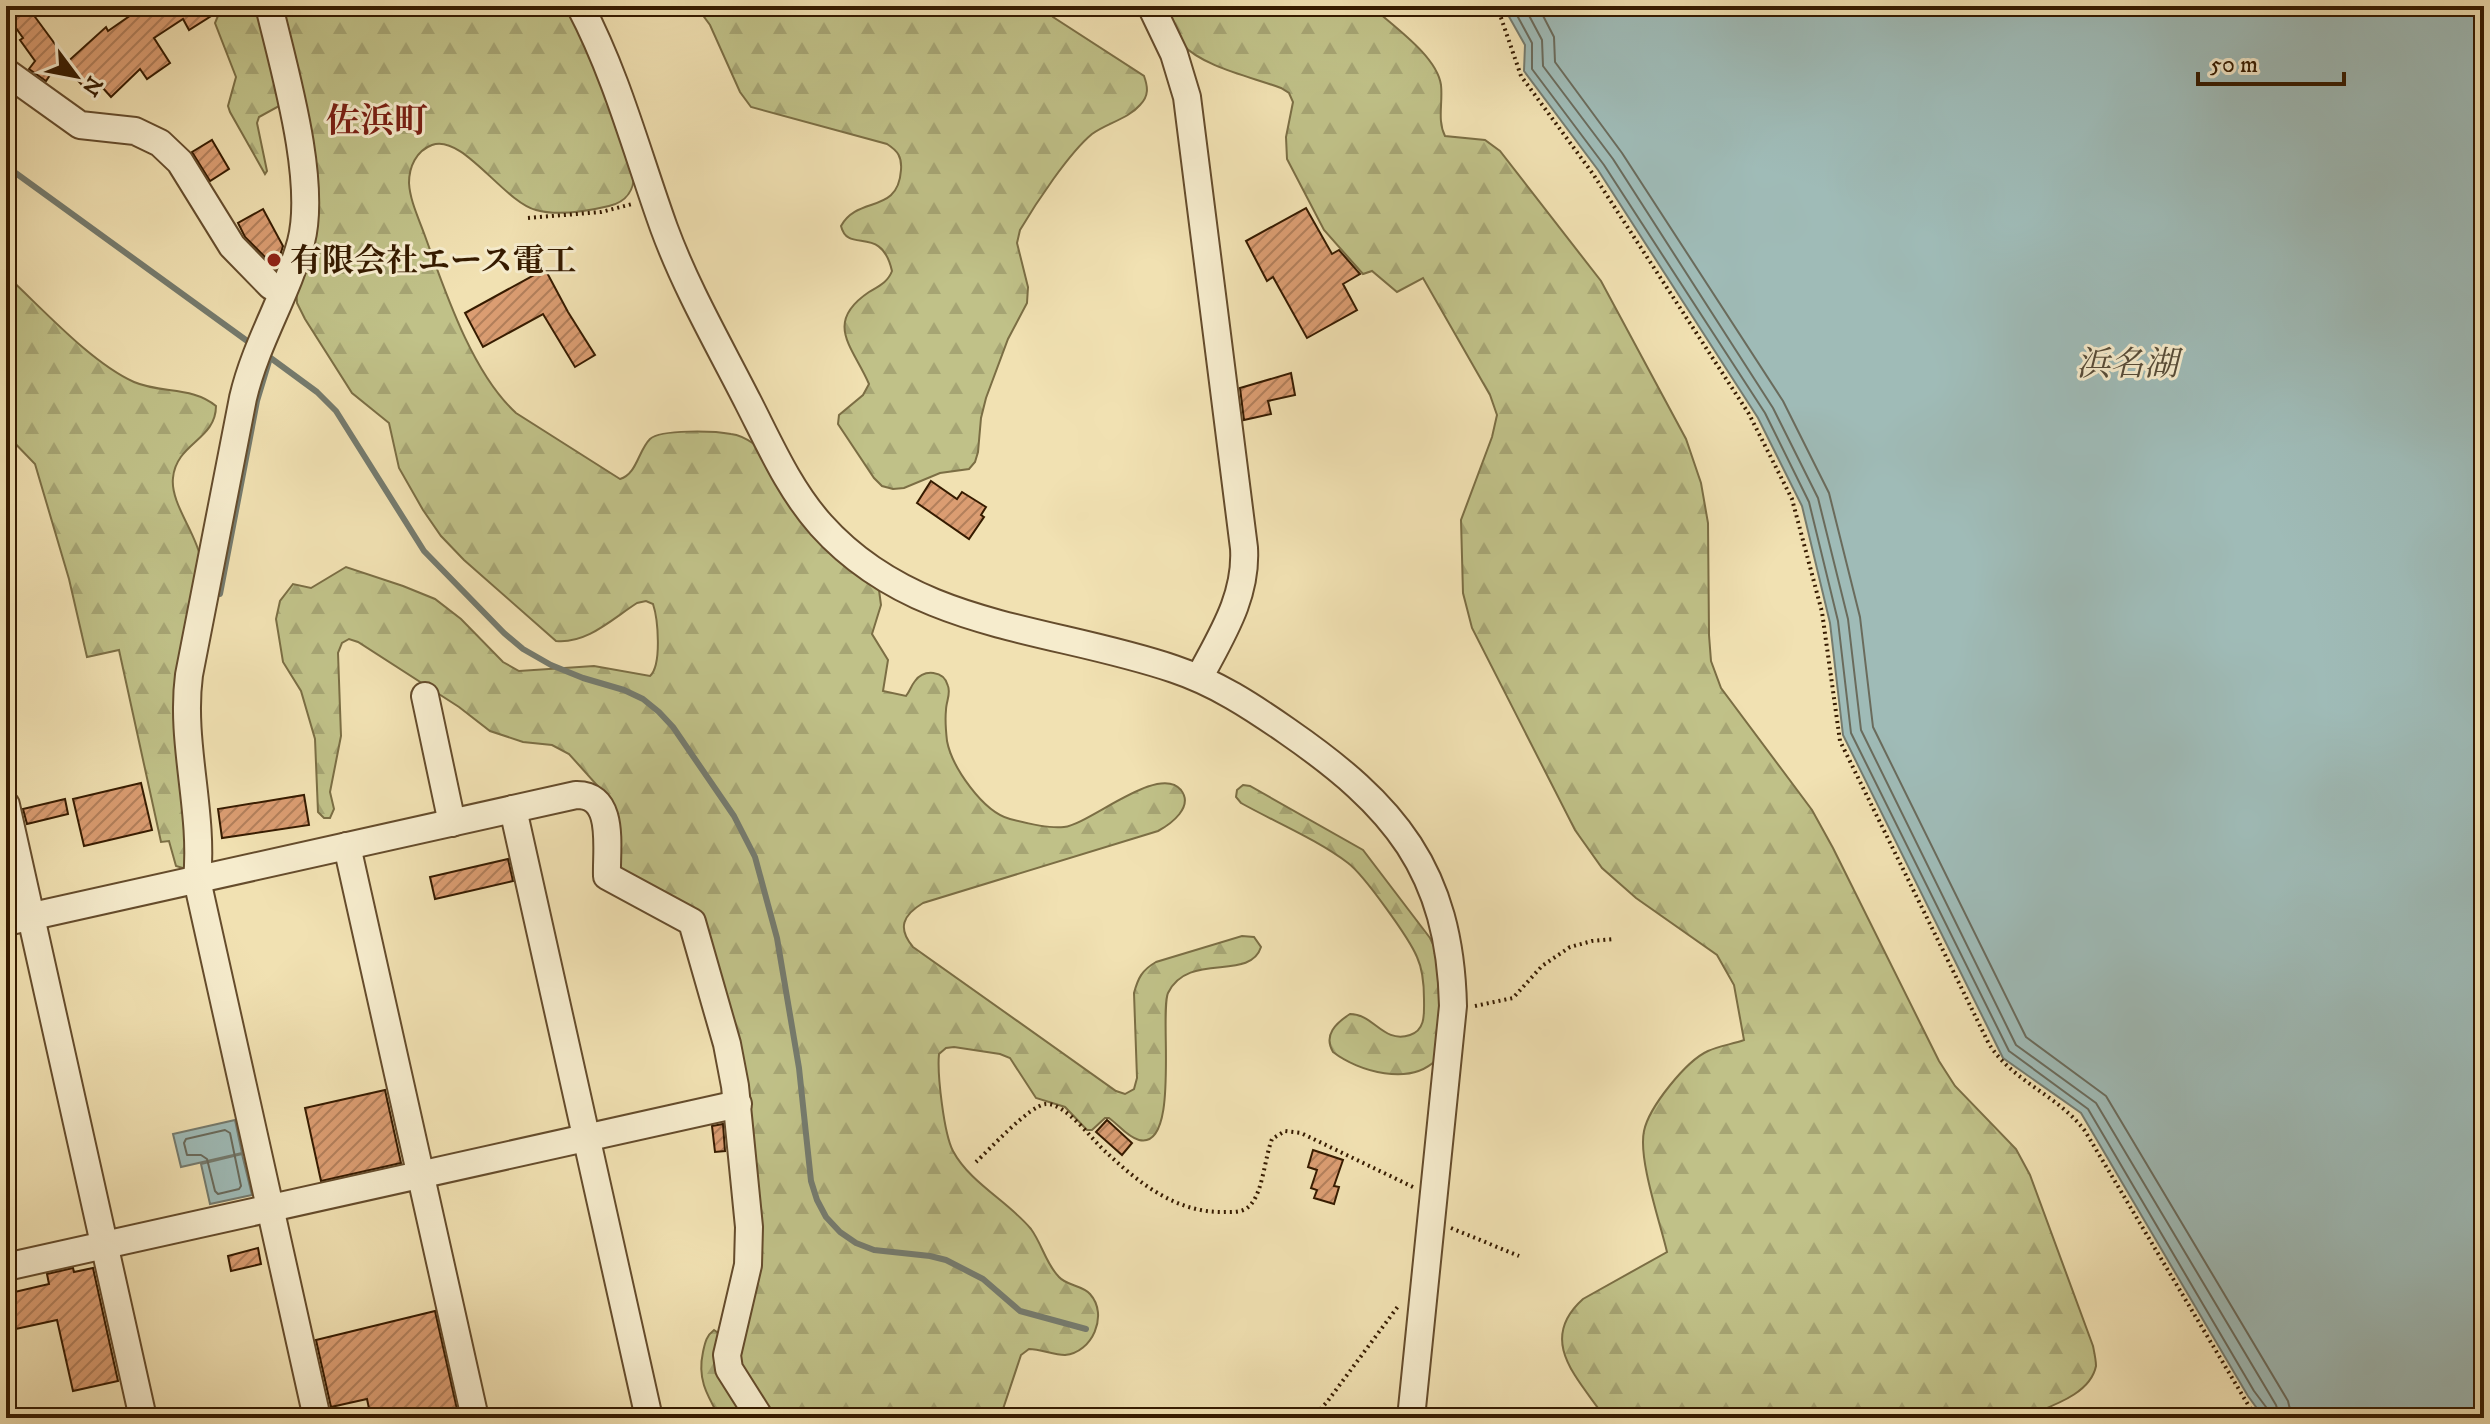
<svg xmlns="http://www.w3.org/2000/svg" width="2490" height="1424" viewBox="0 0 2490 1424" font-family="'IM FELL DW Pica','Noto Serif JP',serif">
<defs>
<pattern id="forest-firs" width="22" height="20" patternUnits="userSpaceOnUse" patternTransform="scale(2)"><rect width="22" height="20" fill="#c0c188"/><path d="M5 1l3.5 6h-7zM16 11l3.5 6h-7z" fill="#a6a574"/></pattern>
<pattern id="building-hatch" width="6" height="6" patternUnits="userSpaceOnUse" patternTransform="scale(2)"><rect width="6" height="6" fill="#db9d72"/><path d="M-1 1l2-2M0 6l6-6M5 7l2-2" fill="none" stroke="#b27f5b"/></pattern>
</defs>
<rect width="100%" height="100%" fill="#f1e1b2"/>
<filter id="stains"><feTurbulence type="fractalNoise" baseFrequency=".0025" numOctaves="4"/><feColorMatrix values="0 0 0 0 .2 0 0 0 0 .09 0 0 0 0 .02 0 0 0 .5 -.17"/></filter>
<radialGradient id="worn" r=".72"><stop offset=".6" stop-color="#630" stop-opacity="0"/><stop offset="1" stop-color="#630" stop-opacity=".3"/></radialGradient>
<!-- forest -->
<g fill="url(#forest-firs)" stroke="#7b6e44" stroke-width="2">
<polygon points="222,6 261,6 281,105 259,117 257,123 267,171 265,174 230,112 228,106 236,77 215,23"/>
<path d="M276 6H569L585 37 634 171C635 189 627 202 609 206 588 211 557 216 536 210 504 202 462 133 432 145 416 151 409 167 409 183 410 201 419 219 425 236 445 291 472 373 516 413L620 479C637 474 638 451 650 439 661 429 715 431 731 434 740 435 747 439 754 444L879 590 881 605 872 634 888 660 883 691 906 696C910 691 911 686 915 681 924 669 944 670 948 686 951 694 946 702 946 710 945 719 946 732 947 741 952 767 983 812 1010 819 1025 823 1049 829 1064 827 1090 824 1159 763 1181 790 1194 807 1171 824 1158 831L923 903C903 915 897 928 913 947L1116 1091 1125 1094 1134 1089 1137 1078 1134 993C1138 978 1142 970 1156 962L1242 936 1254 937 1261 947C1250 982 1188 951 1168 993 1159 1013 1181 1150 1139 1140 1127 1137 1119 1125 1109 1118H1105L1092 1130H1087L1065 1107 1036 1098 1010 1058 1000 1054 954 1047 946 1048 939 1054C937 1074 944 1134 953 1151 970 1183 1009 1202 1031 1229 1042 1244 1046 1264 1059 1277 1067 1286 1082 1285 1090 1294 1109 1315 1092 1353 1065 1355 1053 1355 1041 1349 1029 1349L1021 1355 1000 1418H769L736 1367 755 1266 700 924 621 876 604 793 569 754 552 745 523 742 490 731 459 707 358 642 349 639 342 643 338 653 341 736 330 792 334 809 330 818H324L318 812 315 739 301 691 283 662 276 619 280 601 293 584 311 588 346 567 403 586 435 599 461 619 503 662 519 671 594 666 650 676C662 665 658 619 653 604L646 601 637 603C612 619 587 644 556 641L464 560 441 536 423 510 399 468 389 423 352 393 305 319 297 303 296 286 299 269Z"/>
<path d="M696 6H1047L1048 12 1053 17 1144 76C1148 87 1149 96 1140 105 1128 119 1107 123 1092 134 1069 153 1036 203 1020 230L1017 243 1028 287 1027 303 1008 339 986 398 981 418 978 452 975 462 969 469 940 473 904 488 893 489 882 486 874 478 838 424 839 415 863 395 869 384C853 347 823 323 869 292 879 286 888 282 892 271 881 223 848 255 841 226 858 195 898 215 901 170 902 157 898 151 887 144L751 107 740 92 710 25Z"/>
<path d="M1159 6H1371C1393 26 1437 56 1441 85 1443 103 1437 120 1445 136L1485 140 1500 151 1601 281 1686 439 1701 483 1708 523 1709 635 1711 661 1721 688 1812 810 1833 848 1939 1061 1955 1086 2016 1149 2030 1175 2093 1346C2094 1351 2096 1360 2096 1366 2090 1396 2047 1407 2023 1418H1605C1579 1379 1536 1341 1583 1299L1667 1252C1660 1222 1638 1159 1644 1131 1649 1107 1686 1061 1708 1051 1719 1046 1733 1044 1744 1040L1734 985 1717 955 1636 898 1602 868 1575 830 1472 628 1463 593 1461 520 1492 437 1497 415 1490 395 1423 278 1397 292 1372 271 1363 274 1324 230 1287 159 1286 137 1293 102 1289 93 1281 88C1252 77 1203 67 1182 44 1172 34 1166 18 1159 6Z"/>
<path d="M6 275C42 308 90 362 134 382 162 394 192 386 216 406 216 440 176 443 173 478 170 503 197 534 201 560L191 856 186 869 176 866 169 841 161 842 119 650 87 657 69 579 35 464 6 434Z"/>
<path d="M1243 785 1250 786 1363 850 1430 938C1450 974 1439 1020 1436 1060 1410 1086 1359 1072 1333 1052 1323 1035 1336 1023 1350 1014 1374 1014 1383 1044 1410 1035 1426 1030 1424 1013 1424 999 1424 985 1423 970 1417 957 1409 938 1364 875 1348 863 1318 840 1275 822 1241 803L1236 797 1237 790Z"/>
<path d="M714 1330 721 1335 751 1418H720C707 1395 697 1379 703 1352 705 1343 706 1336 714 1330Z"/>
</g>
<!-- water -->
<g fill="#9fbbb7" stroke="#757b6e" stroke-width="2">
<polygon points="1503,6 2484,6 2484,1418 2264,1418 2248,1396 2081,1113 2003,1058 1843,735 1830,623 1802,506 1758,418 1598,170 1524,71 1525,45"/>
<polygon points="235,1120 242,1153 181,1167 173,1134"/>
<polygon points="242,1154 252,1195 210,1204 201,1164"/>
</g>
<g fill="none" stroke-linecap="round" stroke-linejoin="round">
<!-- shore -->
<g stroke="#6a6b5c" stroke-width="2">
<polyline points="1512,6 1532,43 1532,69 1604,165 1765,413 1809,502 1838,621 1851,733 2009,1051 2088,1109 2254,1391 2269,1411 2269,1418"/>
<polyline points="1524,6 1542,40 1543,66 1613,159 1773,408 1818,498 1848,619 1861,730 2016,1045 2096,1103 2276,1405 2280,1418"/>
<polyline points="1538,6 1554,37 1555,62 1622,153 1783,401 1829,493 1860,617 1873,727 2026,1037 2106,1096 2288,1401 2292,1418"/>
<polygon points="225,1130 230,1133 241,1186 239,1189 218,1194 215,1191 207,1159 201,1155 187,1155 184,1143 186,1139"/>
</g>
<!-- stream -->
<g stroke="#757b6e" stroke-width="6">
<polyline points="6,166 250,343"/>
<polyline points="268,356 317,392 336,411 424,551 504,633 523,649 551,665 583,678 624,690 643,699 659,712 673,727 734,816 755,857 777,938 799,1068 811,1181 817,1200 826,1217 840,1232 856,1243 874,1250 930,1256 946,1260 983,1279 1020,1311 1086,1329"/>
<polyline points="220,594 257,401 270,358"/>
</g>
</g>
<!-- building -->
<g fill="url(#building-hatch)" stroke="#361b00" stroke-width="2">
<polygon points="27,6 63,55 46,81 29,69 35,61 20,40 23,38 9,18"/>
<polygon points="144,6 227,6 189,30 183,19 154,38 170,63 147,79 140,69 111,97 102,87 92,96 64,65 106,27 108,31"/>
<polygon points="212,140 229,169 210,181 192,152"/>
<polygon points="1306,208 1332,254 1339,250 1360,274 1343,284 1357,310 1307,338 1273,277 1267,281 1246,241"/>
<polygon points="263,209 283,246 276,268 245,237 238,223"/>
<polygon points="545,269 568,312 595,355 575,367 543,314 483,347 465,313"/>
<polygon points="1291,373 1295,395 1268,401 1271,414 1244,420 1240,388"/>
<polygon points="931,481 957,499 962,492 986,507 981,515 984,517 969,539 917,503"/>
<polygon points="141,783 152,830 84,846 73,799"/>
<polygon points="304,795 309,825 222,838 218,809"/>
<polygon points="65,799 68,814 27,824 23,809"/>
<polygon points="508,859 513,881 435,899 430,877"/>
<polygon points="385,1090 401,1163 321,1181 305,1108"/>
<polygon points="1107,1120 1132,1143 1122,1155 1096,1132"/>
<polygon points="723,1124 725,1151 715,1152 712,1126"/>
<polygon points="1313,1150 1343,1160 1334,1186 1339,1187 1334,1204 1314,1198 1317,1190 1311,1188 1317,1170 1308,1167"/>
<polygon points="258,1248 261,1264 231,1271 228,1256"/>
<polygon points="73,1268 74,1272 93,1268 118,1381 73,1391 57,1320 11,1330 6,1294 49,1284 47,1274"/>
<polygon points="435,1311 459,1418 371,1418 367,1399 331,1407 316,1340"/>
</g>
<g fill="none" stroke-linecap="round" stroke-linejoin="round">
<!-- minor casing -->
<g stroke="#654c2c" stroke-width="30">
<g id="minor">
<path d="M269 6C284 69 317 180 301 242 287 295 256 342 243 398L189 675C180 743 204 811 197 880L317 1418"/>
<path d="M580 6C617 76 637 153 664 228 686 288 719 345 748 402 770 445 789 489 821 525 914 629 1051 627 1174 669 1216 683 1251 706 1287 731 1394 805 1450 870 1453 1006L1411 1418"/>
<path d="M1151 6 1174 54 1187 97 1244 548C1247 597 1221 636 1199 678"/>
<polyline points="6,72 80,125 135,131 160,143 180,162 232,246 271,286 282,290"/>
<polyline points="425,696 452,823"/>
<polyline points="6,805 143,1418"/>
<polyline points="513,809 649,1418"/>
<polyline points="347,846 475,1418"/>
<path d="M6 922 576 795C616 794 606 848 607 876L692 922 727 1044 735 1086 749 1227 748 1265 727 1355 729 1369 760 1418"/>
<polyline points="6,1267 738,1104"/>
</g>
</g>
<!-- path -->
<g stroke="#361b00" stroke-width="4" stroke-dasharray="2 4" stroke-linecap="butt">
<path d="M1497 6 1521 76 1593 174 1749 414 1792 499 1822 612 1840 741 1989 1044C2013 1082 2058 1095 2085 1131L2256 1418"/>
<polyline points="528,218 601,212 632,204"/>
<polyline points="1475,1006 1513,998 1542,966 1570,947 1592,941 1614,939"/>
<path d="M976 1162C990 1149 1030 1105 1046 1104 1066 1103 1092 1140 1107 1153 1140 1184 1177 1213 1224 1212 1234 1212 1245 1213 1252 1203 1263 1189 1265 1157 1272 1139L1285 1131 1301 1133 1413 1187"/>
<polyline points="1451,1228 1519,1256"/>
<polyline points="1312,1418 1327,1402 1399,1305"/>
</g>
<!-- minor -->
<use href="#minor" stroke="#f6eccd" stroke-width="26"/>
</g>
<!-- markers -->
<circle fill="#8f2418" stroke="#f6eccd" stroke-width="3" cx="274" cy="260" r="8"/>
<g text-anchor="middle" stroke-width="6" stroke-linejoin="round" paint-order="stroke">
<!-- poi labels -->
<g font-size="32" font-weight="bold" fill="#361b00" stroke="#f6eccd" text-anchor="start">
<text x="290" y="271">有限会社エース電工</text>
</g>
<!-- neighbourhood labels -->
<g font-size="34" font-weight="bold" fill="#7a1f14" stroke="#f6eccd">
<text x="377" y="132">佐浜町</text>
</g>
<!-- water labels -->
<g font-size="34" font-style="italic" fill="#564b37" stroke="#f6eccd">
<text x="2127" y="375">浜名湖</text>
</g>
</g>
<!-- margin -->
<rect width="2490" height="1424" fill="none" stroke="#f1e1b2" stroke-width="32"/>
<rect x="8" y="8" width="2474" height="1408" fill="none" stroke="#361b00" stroke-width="4"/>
<rect x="16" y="16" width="2458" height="1392" fill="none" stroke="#361b00" stroke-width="2"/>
<!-- north arrow -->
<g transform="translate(76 76) rotate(122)" stroke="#f6eccd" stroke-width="6" paint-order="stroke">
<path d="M0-6L14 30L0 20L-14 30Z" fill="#361b00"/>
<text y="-12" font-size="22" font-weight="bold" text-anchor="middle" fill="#361b00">N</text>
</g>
<!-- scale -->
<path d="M2198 72v12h146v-12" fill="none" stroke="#361b00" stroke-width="4"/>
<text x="2210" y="72" font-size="24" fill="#361b00" stroke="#f6eccd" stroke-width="6" paint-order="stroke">50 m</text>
<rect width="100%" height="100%" filter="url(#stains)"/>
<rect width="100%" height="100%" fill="url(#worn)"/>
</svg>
